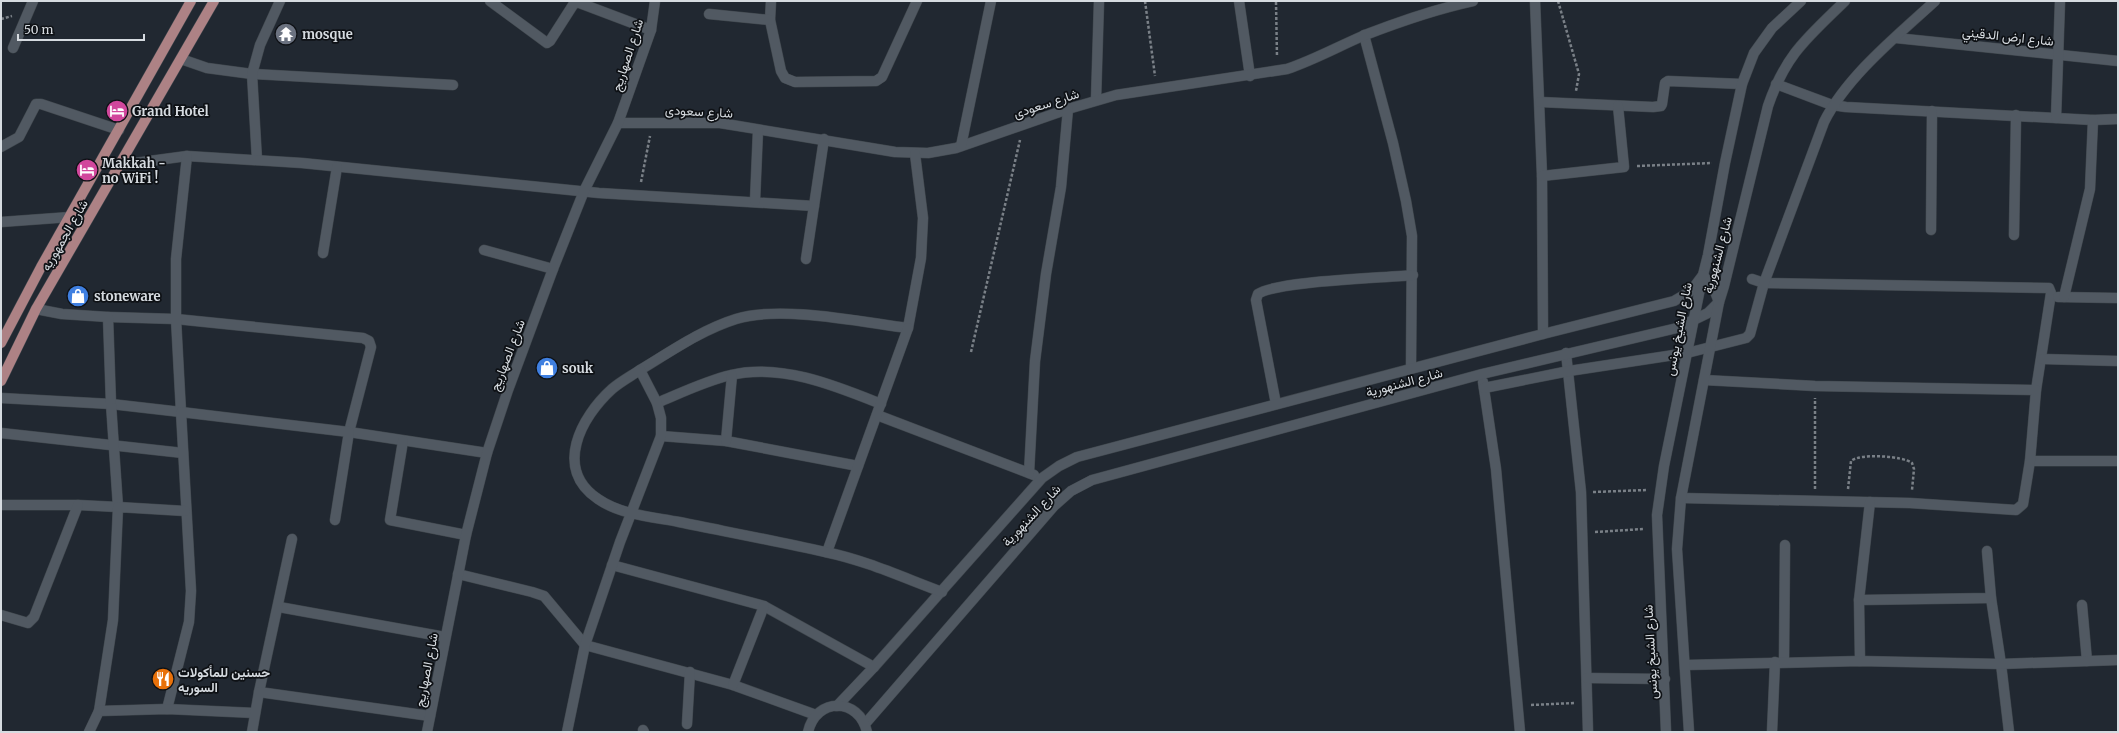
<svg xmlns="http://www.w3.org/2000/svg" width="2119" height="733" viewBox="0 0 2119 733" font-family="Merriweather,Vazirmatn,serif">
<rect width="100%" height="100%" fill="#212831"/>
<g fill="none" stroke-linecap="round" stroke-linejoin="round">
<!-- minor casing -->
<g stroke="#3f464c" stroke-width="11">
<g id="minor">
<polyline points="490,1 547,43 550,41 573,5 577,2 651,30"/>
<polyline points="771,1 770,20 781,71 785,78 795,82 876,81 882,77 917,1"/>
<polyline points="1239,1 1250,76"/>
<polyline points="1535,1 1542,176 1543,334"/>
<polyline points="709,14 770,20"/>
<polyline points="1364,35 1393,143 1406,201 1412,236 1411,368"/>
<polyline points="1896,38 2118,61"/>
<polyline points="13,48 33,1"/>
<polyline points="181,59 207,68 252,74 453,85"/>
<polyline points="1776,84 1832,105 1846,107 2093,120 2118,119"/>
<polyline points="1096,100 1099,1"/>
<polyline points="1540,102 1653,107 1661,106 1662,104 1665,83 1668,81 1742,84"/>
<polyline points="2056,118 2060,1"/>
<path d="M618 123H720L895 152 928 153 956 148 1068 109 1116 95 1287 69C1314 60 1339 46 1365 35 1401 21 1436 9 1473 1"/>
<polyline points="961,146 991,1"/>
<polyline points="1,147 19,137 34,108 36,104 41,104 119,130"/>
<polyline points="257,160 252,74 260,45 280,1"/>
<polyline points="120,165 187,156 302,163 599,193 814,206"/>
<polyline points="1542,176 1624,167 1618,106"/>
<polyline points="755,201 758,130"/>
<polyline points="1,222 70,217"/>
<polyline points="1931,230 1932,111"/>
<polyline points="2014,235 2016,115"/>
<polyline points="484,250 553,269"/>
<polyline points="323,253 337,167"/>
<polyline points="806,259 824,139"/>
<polyline points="1752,279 1764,283 2049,288 2051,293 2036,390"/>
<polyline points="2058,297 2118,298"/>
<polyline points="2064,297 2090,189 2093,120"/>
<polyline points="108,317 176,319 363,338 369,341 371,347 349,432 487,453"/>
<polyline points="1566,353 1581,492 1588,732"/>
<polyline points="2042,359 2118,361"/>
<path d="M640 370C670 352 701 330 736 319 781 305 861 322 908 328L921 258 923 218 915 154"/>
<polyline points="1483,382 1496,469 1520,732"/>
<path d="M1484 388 1569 371 1687 353 1746 338 1750 334 1764 283 1824 122C1847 76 1898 35 1935 1"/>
<polyline points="1,398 111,404 181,412 176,319 176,259 187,156"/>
<path d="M657 403C681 393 705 381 731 375 781 363 836 386 881 404"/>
<path d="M1276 404 1256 300 1258 294C1276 281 1385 278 1413 275"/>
<polyline points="877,415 1034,475"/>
<polyline points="1,433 183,453"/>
<polyline points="661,436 726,441 858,466"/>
<polyline points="403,441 390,520 466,535"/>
<polyline points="726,441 732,375"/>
<polyline points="2030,461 2118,461"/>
<polyline points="1029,473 1035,361 1046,274 1061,187 1068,109"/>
<polyline points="1681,498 1910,503 2016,510 2023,504 2030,461 2036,390 1815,386 1704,380"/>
<polyline points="1,505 78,505 118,507 111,404 108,317 62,314 36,309"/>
<polyline points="827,552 908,328"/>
<polyline points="612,565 764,606 874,667"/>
<polyline points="458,574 532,592 544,596 585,645 733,685 816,715"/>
<polyline points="1991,598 2001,664 2009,732"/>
<polyline points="1859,600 1991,598 1987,551"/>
<polyline points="2082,605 2087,661"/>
<polyline points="279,607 445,637"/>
<polyline points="1,615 28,623 34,617 78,505"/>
<polyline points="1784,661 1785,545"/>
<polyline points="1860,661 1859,600 1870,502"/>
<polyline points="1686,665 1860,661 2001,664 2118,660"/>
<polyline points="1587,678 1665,679"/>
<polyline points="733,685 764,606"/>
<polyline points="259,692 292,539"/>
<polyline points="837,706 874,667 1042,478 1059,466 1077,457 1543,334 1674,301 1691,291 1703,275 1708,255 1725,163 1742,84 1754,53 1772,28 1801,1"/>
<polyline points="167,709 189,622 191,591 181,412 349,432 335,520"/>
<polyline points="99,711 113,620 118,507 185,511"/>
<polyline points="687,724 690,672"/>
<path d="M865 724 1054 506 1071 491 1092 480 1482 374 1677 328 1708 313 1719 302 1724 286 1768 106C1786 54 1807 38 1845 1"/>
<polyline points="643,730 644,732"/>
<polyline points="89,732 99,711 167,709 255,713"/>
<polyline points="252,732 259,692 430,716"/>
<polyline points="427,732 466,535 487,453 508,390 553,269 584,191 618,123 651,30 655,1"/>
<path d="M567 732 585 645 620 542 661 436V418L657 403 640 370C631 376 620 382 612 389 581 417 553 469 598 499 621 515 653 517 679 522 728 532 776 541 825 552 865 560 904 578 942 592"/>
<path d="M808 732C816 697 859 697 867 732"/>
<polyline points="1666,732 1657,515 1664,466 1702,279"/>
<polyline points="1689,732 1677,549 1681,498 1719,302 1715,292 1703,275"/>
<polyline points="1772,732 1775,662"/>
</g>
</g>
<!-- major casing -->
<g stroke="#3f464c" stroke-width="11">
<g id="major">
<polyline points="1,343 41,267 191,1"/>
<polyline points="1,381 36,309 214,1"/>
</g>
</g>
<!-- path -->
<g stroke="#7a8087" stroke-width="2.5" stroke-dasharray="3 2" stroke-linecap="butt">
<polyline points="1145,1 1155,76"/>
<polyline points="1558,1 1579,74 1576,91"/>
<polyline points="1276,2 1277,57"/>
<polyline points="1,19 12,16"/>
<polyline points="1637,166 1712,163"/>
<polyline points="641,182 650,136"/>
<polyline points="971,352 1020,140"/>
<polyline points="1815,489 1815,398"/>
<path d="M1848 489 1851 461C1860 453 1903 456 1912 463L1914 469 1912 490"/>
<polyline points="1593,492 1648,490"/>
<polyline points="1595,532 1644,529"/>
<polyline points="1531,705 1574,703"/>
</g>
<!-- minor -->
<use href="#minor" stroke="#515962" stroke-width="10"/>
<!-- major -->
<use href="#major" stroke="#ad8285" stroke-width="10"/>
</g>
<!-- icons -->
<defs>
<g id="temple-disc" transform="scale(1.15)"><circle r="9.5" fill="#6b7280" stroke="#0e1115"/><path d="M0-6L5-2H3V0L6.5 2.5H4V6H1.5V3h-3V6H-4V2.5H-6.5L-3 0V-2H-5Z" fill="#fff"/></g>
<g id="hotel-disc" transform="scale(1.15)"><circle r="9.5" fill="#d1479c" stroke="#0e1115"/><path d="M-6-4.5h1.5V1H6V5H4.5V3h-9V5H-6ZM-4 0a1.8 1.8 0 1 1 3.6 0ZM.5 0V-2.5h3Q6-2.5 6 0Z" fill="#fff"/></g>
<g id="shop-disc" transform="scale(1.15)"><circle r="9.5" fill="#3f7fe0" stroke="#0e1115"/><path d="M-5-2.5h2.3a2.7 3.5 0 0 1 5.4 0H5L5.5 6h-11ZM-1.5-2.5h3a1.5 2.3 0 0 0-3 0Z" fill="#fff"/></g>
<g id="restaurant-disc" transform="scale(1.15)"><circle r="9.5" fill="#e8710a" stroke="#0e1115"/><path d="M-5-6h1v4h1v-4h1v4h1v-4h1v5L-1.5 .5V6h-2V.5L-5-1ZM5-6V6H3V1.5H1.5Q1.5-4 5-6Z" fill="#fff"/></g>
</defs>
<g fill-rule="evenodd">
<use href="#temple-disc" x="286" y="34"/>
<use href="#hotel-disc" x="117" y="111"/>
<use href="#hotel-disc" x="87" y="170"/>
<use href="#shop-disc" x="78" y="296"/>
<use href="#shop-disc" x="547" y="368"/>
<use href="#restaurant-disc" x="163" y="679"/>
</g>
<g text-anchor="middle" stroke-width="3.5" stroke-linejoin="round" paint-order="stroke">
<!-- poi labels -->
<g font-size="13" font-weight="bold" fill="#d6dbe0" stroke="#0e1115" text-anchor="start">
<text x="302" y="39">mosque</text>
<text x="132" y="116">Grand Hotel</text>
<text x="102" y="168">Makkah -<tspan x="102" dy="15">no WiFi !</tspan></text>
<text x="94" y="301">stoneware</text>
<text x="562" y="373">souk</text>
<text x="178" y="677">حسنين للمأكولات<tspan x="178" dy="15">السوريه</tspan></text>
</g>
<!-- street labels -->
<g font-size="13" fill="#d6dbe0" stroke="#0e1115">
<text transform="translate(2008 36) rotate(6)" y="5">شارع ارض الدقيني</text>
<text transform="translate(627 55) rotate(-72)" y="5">شارع الصهاريج</text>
<text transform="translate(1046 103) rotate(-18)" y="5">شارع سعودى</text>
<text transform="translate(699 111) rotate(3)" y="5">شارع سعودى</text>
<text transform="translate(64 235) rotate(-60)" y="5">شارع الجمهوريه</text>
<text transform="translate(1717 255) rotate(-75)" y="5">شارع الشنهورية</text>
<text transform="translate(1678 329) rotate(-79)" y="5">شارع الشيخ يونس</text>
<text transform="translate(507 355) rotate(-69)" y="5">شارع الصهاريج</text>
<text transform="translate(1404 382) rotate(-15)" y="5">شارع الشنهورية</text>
<text transform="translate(1031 515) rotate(-47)" y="5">شارع الشنهورية</text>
<text transform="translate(1650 652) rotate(-93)" y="5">شارع الشيخ يونس</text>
<text transform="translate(426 670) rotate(-79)" y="5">شارع الصهاريج</text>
</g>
</g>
<!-- border -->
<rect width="2119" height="733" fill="none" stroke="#d6dbe0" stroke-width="4"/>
<!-- scale -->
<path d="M18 34v6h126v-6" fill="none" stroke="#d6dbe0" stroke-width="2"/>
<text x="24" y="34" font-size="12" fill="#d6dbe0" stroke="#0e1115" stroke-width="3" paint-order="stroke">50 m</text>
</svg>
